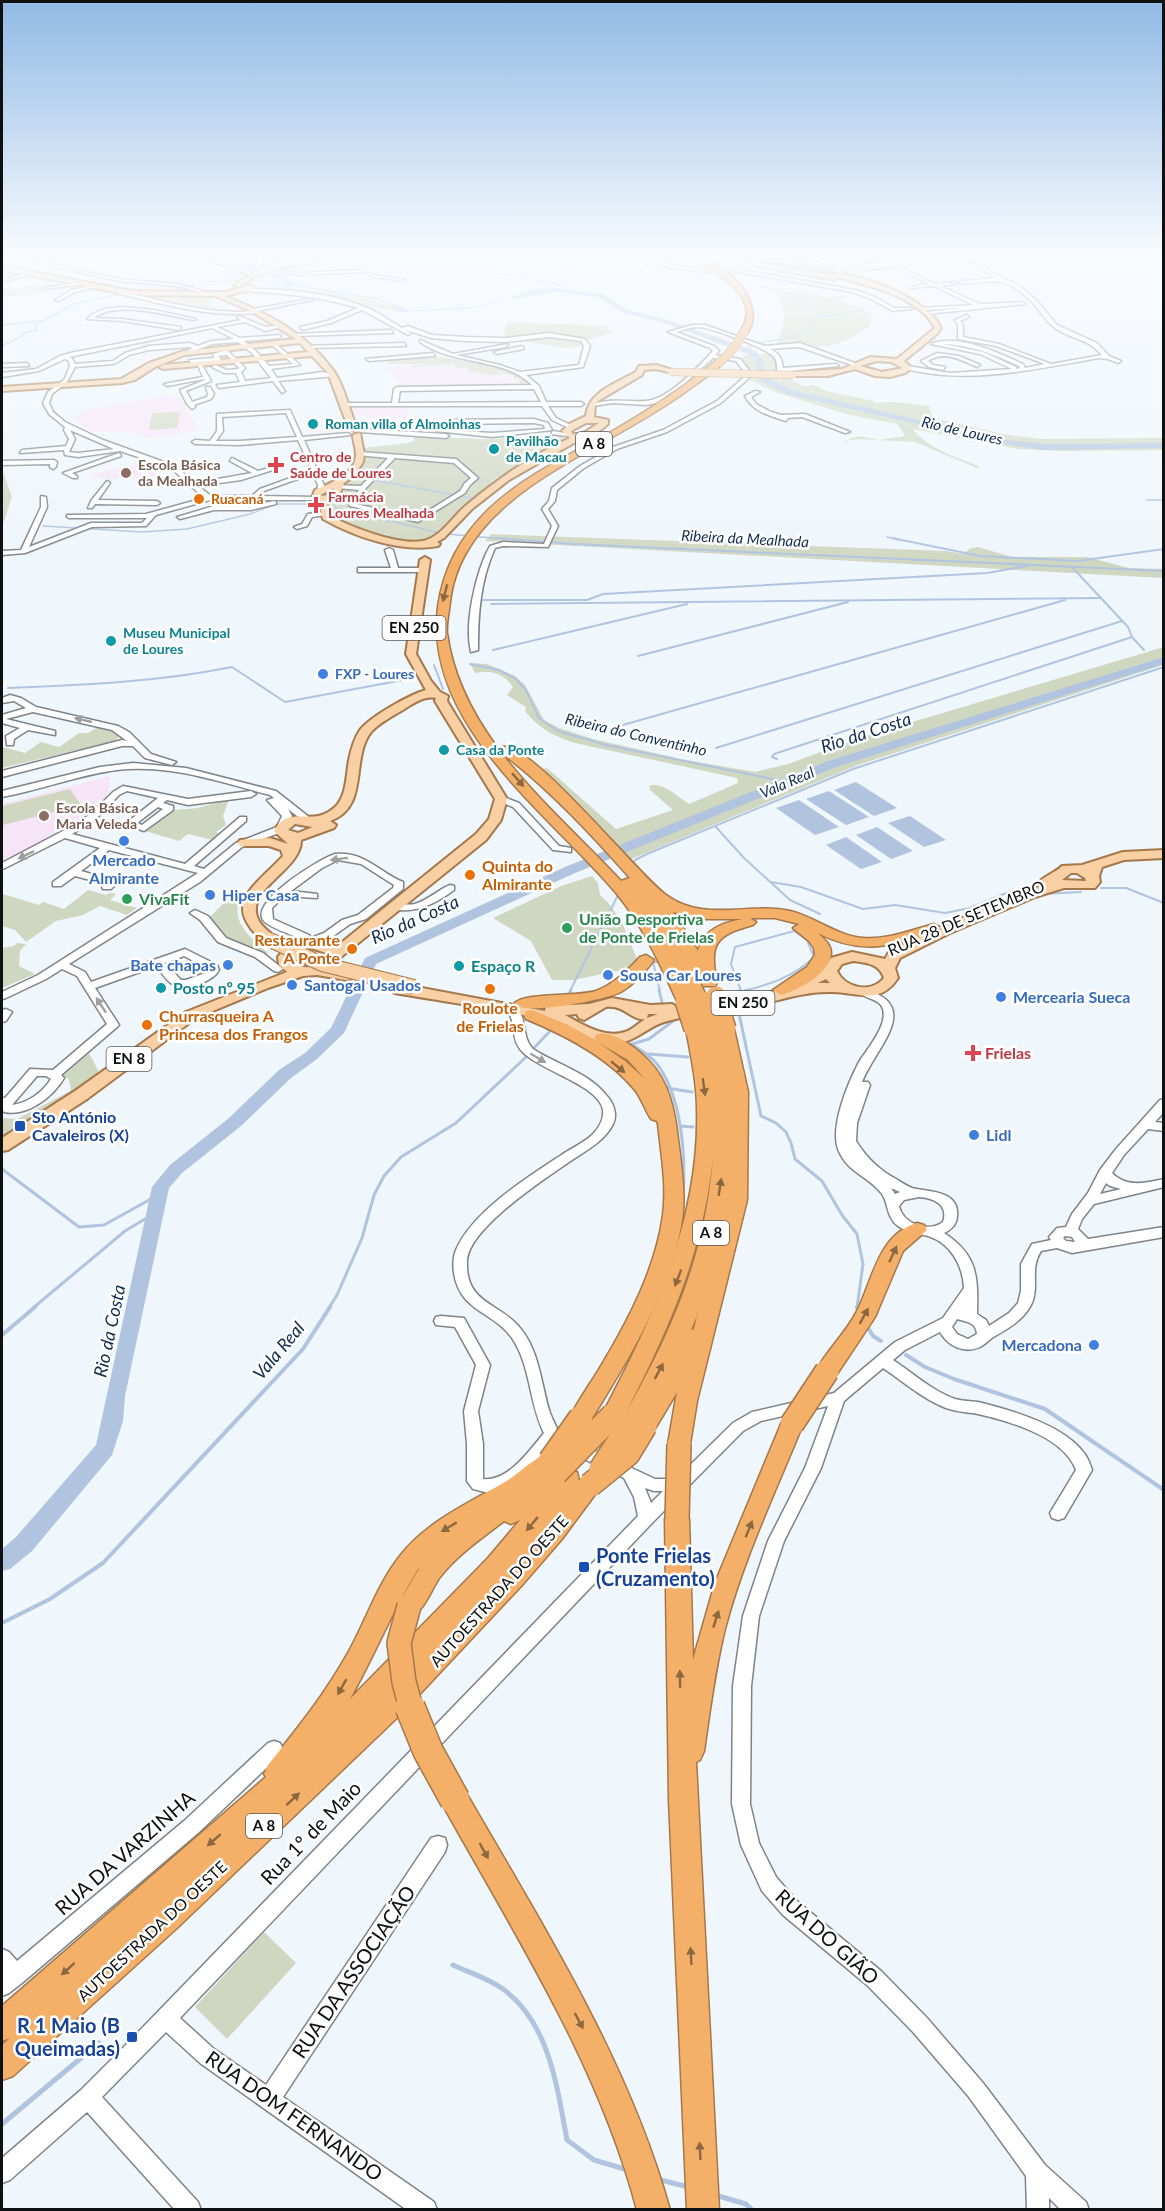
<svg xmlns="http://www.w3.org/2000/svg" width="1165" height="2211" viewBox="0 0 1165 2211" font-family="Lato,sans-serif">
<rect width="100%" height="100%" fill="#eff6fc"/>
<!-- education -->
<g fill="#f6e5f7">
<polygon points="482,364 504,370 531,384 401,388 386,366"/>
<polygon points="163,396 180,397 198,428 189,432 148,437 131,432 93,432 72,417 81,415 80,411"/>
<polygon points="408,405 407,419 353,416 350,408 354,406"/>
<polygon points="139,465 159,476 103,479 91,475 111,469"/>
<polygon points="110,776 109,791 105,800 91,813 42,842 2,861 2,804"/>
</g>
<!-- green -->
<g fill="#d0d7c1">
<polygon points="254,254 292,254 303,260 257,267 260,259"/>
<polygon points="38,285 48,292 2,298 2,290"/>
<path d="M286 287C314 293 342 294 370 300 384 303 394 311 409 313L269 290Z"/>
<path d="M798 290 842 301 872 313 870 315 874 320 870 321 872 323C860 337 834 347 816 347 803 346 791 342 777 343 785 325 788 312 777 294Z"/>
<polygon points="140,295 206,297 213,299 209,300 215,303 208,305 220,310 183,307"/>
<polygon points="508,322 607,326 608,330 616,332 583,341 585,346 566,348 506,339 504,332"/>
<path d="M774 353 786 374 795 382 804 386 814 385 826 391 874 401 873 403 895 402 929 406 933 418 1008 435 1040 439 1163 438V450L1062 451 1019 449 913 429C927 449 959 458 980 467L977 468 915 442 857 439 842 442 859 436 879 440 905 436 897 424 846 414 775 392 746 378 747 375 739 359 746 355Z"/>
<path d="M439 357C469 361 507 364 531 384H520L519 379H514V375L504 374 500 370 499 374 487 375 469 371 468 368H456L454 364 413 367V365L433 364H387L388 360Z"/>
<polygon points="180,412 177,428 149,430 152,413"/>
<path d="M561 435 566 439 495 479 427 541 406 542 385 537 388 535C369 530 328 530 328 504L343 495 341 488 352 475 363 448 408 443 414 441V436L485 439Z"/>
<polygon points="2,473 4,474 12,497 2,527 4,532 2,533"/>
<polygon points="491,534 946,551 963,554 971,548 978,547 1012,557 1087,557 1129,568 1163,569 1163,578 485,541"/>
<path d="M1164 647 1163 665 858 765 629 860 535 771 547 768 616 829 673 810 650 790 649 786C662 781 678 797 689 804L738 783 737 778 575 743C554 736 539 729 525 711L526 707 507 695 513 687C502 671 489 671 475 673L470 663 487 664 515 676 525 685 544 720 559 728 593 739 681 759 755 772 788 764 862 737Z"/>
<polygon points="98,727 112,731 119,737 115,741 2,768 2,747 25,753 41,742 59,747 79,733 88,733"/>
<polygon points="70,789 81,805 3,825 2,806"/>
<polygon points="229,799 223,816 226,825 216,832 220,834 213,840 188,834 179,841 145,831 175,810 198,808"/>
<polygon points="592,876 598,883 600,895 611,906 623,925 637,959 632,968 574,980 552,980 531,941 493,918 561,886"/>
<polygon points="88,890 106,895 109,893 116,894 110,900 137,908 127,915 100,906 83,915 56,921 26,942 15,930 2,926 2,895 3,894 39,905 43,902 64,909"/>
<path d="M225 902H239C231 924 254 940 268 953L265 955 224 938 209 918Z"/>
<polygon points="17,943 26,944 20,951 19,966 35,974 2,988 2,948 14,946"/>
<path d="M89 1053 100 1074 42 1115C26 1118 13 1128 2 1138V1118L17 1119 70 1091 71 1088 68 1078H62L63 1075Z"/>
<polygon points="264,1932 296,1963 227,2039 195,2007"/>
</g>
<!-- water -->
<g fill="#b0c4e0">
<path d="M241 254H252L258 258 253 268 282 273 297 285 378 298 411 311 471 307 535 292 468 309 402 312C393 310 389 303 379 300L289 286 271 275 246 270 244 267 248 259Z"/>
<polygon points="856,782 897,808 874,816 834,790"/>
<polygon points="829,791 869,817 846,825 806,799"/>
<polygon points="799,800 839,827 815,835 776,808"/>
<polygon points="910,816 946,840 924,847 888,823"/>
<polygon points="877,827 913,851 891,859 856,835"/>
<polygon points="846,837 882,862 861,869 826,845"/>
</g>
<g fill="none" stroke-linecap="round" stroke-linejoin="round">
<!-- stream-far4 -->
<g stroke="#b0c4e0" stroke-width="1.5">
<polyline points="382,254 466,261 478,265 480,270"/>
<polyline points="364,255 388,264 457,266 562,285 563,288"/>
<polyline points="562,285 571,273 563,270 562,265 572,254"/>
<path d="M188 286C219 277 258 279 290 286"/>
<polyline points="147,292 185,288"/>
<polyline points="816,307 825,300 846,296"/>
<polyline points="821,317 864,310"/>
<polyline points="2,325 43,321 74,304 120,294"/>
<path d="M757 343 800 336 821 316C807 294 781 291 758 286"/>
<polyline points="2,346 24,335 23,333 37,330 35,325 40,323"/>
<polyline points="745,350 751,346"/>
<polyline points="373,480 472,498"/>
<polyline points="1146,500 1164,500"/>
<polyline points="329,506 440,533"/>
<polyline points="43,526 142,532 187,529 250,514 276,504 319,504"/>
<polyline points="447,534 516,540"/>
<polyline points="887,537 899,540"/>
</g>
<!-- stream-far3 -->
<g stroke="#b0c4e0" stroke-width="2">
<polyline points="497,538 573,544 1164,571"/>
<polyline points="892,538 980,556 1078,561 1164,549"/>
<polyline points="1072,567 1128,627 1132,637 1144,650"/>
<polyline points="478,600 587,600 603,594 987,573 1027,566"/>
<polyline points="491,604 1101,598"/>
<polyline points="493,650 687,604"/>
<polyline points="638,656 848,602"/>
<polyline points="470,664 499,670 516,679 526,690 539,718 558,731 606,745 787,782"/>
<polyline points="434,665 443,689"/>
<path d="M8 688C83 685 158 682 232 667L285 702 403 680"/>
<polyline points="605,730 1065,600"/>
<polyline points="716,748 1122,621"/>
<polyline points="777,759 772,757 774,754 1132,637"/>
<polyline points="715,826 744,858 790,900 820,914"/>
<polyline points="632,865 635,860 647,854 853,769 1164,667"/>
<polyline points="771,882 801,887 863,909 895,905 945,913 970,908 1011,891"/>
<polyline points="1101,888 1126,888 1164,903"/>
<polyline points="1042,894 1081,892"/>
<polyline points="657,962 653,962 660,991"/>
<polyline points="570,991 619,893"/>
<path d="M741 991 731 964 735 947 794 931 807 940 814 957C794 977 770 984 744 991"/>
</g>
<!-- stream-far2 -->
<g stroke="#b0c4e0" stroke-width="3">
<polyline points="659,990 663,1006"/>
<polyline points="740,990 741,992 749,990"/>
<polyline points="568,996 571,990"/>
<polyline points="738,1009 761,1116 776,1123 786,1132 791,1143 795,1159 822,1181 842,1215 857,1234 863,1264 857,1308"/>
<path d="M631 1044C640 1050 650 1055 657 1064 682 1097 686 1157 683 1196"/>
<polyline points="632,1044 649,1039 677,1018"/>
<polyline points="533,1049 551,1030"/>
<polyline points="648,1054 688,1057"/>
<polyline points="667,1088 692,1092"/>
<polyline points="680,1126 693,1127"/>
<polyline points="2,1169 79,1227 104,1225 160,1194"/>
<polyline points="33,1308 125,1231 155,1213"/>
<polyline points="329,1308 337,1295 362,1238 374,1195 384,1176 401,1157 456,1123 526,1057"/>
</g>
<!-- stream-far1 -->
<g stroke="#b0c4e0" stroke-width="4">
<polyline points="857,1307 860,1313"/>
<polyline points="867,1326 873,1336 881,1341"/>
<polyline points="2,1335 35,1307"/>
<polyline points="906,1355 925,1367 954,1379 1045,1409 1164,1490"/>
<polyline points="2,1623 50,1599 103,1563 303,1349 330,1307"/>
</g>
<!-- stream -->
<g stroke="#b0c4e0" stroke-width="5">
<path d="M453 1965C470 1973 488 1978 503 1989 550 2023 557 2088 567 2140L594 2160 628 2170"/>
<polyline points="2,2124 99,2043"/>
<polyline points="657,2179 688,2187"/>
<polyline points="715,2195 746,2204 752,2210"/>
</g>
<!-- river -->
<g fill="#b0c4e0" fill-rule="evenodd">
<polygon points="554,288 602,294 628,310 668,320 756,351 763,362 766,377 792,390 999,439 1043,444 1164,443 1164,448 1043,450 999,443 786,394 759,380 755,362 750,355 664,323 624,313 598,297 554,292 514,299 511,297 532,290"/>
<polygon points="1164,657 1164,664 836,767 575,873 376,964 344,1033 317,1059 291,1078 241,1126 182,1173 169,1188 125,1396 123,1421 112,1455 32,1551 10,1569 2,1571 2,1549 16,1537 96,1445 152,1187 170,1165 229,1118 279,1070 305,1053 331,1028 365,958 565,867 828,761"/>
</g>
<!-- minor-tunnel -->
<polyline stroke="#cdd4d9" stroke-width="5" stroke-dasharray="5 2" stroke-linecap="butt" points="714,272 736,270"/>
<!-- minor casing -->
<g stroke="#7e8489" stroke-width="3">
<g id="minor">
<polygon points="2,254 9,254 118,279 177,284 209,293 207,294 177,286 118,281"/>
<polygon points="192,254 199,254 256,275 252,276"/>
<polygon points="252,254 257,254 262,258 260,266 298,273 365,270 374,275 405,280 403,281 373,277 364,272 298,275 272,269 255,268 258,258"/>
<polygon points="612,254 716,272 714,273 653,265"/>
<polygon points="753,254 759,254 770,259 844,272 842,273 769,261"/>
<polygon points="805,254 811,254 835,267 831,268"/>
<path d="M828 254H834L856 265 958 257 984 264 991 272 1018 285 1037 301 1057 325 1097 343 1109 356 1121 361 1118 363 1108 359 1099 358C1035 369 971 385 906 369L908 366 950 373 1012 369 980 354 931 344C957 333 999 353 1023 364L1025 368 1045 364 996 346 958 339V325L955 320 967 315 969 317 960 321 963 325V337L999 344 1051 364 1102 355C1086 337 1071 340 1054 327 1045 321 1040 310 1032 302 1001 272 997 284 959 283L961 281 995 278C989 275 986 270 981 266 962 253 919 264 897 266L935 284 957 282 955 284 940 286 980 304 1023 302 1025 304 926 314 928 312 960 308 922 310 920 308 973 305 934 286 912 288 914 286 929 284 893 267 862 270ZM944 344C971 345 995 355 1019 366L1020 368 1016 369V367L983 352Z"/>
<path d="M849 254C857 254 868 258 874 261L863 262Z"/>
<polygon points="736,269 855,290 875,297 894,308 918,308 893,311 871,299 852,292 734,271"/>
<polygon points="30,272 32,274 2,282 2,280"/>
<polygon points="82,282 84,284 45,289 43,288"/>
<polygon points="96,285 96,287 75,292 59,301 55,300 71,290"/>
<path d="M246 289C285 289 328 292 365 307 378 312 390 321 402 328L408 326 432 335 466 337 505 338 549 333 585 339 590 346 583 367 526 375 539 386 546 402H581L584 404 581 406H548L556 418 573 426 571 429 552 420 542 406H343L345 403H392L394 389 397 387 532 385C504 357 453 366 420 342V340L453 354 508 344 506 347 456 355 500 365 520 372 579 365 584 346 581 341 549 337 505 342 466 341 431 338 406 330 411 333 408 335 362 310 331 323 302 330 300 327 327 321 358 308C320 296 283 294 244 291ZM534 389 541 402 398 403 400 391Z"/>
<path d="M118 291C162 300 206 315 251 311L253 309 311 299 313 300 257 311 258 312 256 313C208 318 163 304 116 293Z"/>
<path d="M123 307 154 310 196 319 194 320C168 316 116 300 94 318L122 319 181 327 179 330 122 321 87 319C97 309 108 308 123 307Z"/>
<path d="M239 316 266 327 282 325 284 326 265 331 245 322 217 327 240 338 281 335 279 338 244 341 256 351 269 366 293 364 272 345 274 342 300 365 271 369 277 378 323 372 337 376 278 381 285 391 282 393 273 381 219 388 217 385 240 382 236 373H224L212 367 215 365 227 370 238 369 239 368 227 355 218 356 221 359 218 361 191 363 189 360 214 358 213 354 227 350 245 368 241 372 245 381 271 378 252 353 238 342 212 344 191 352 188 350 193 348 189 347 149 350 129 355 114 364 75 367 67 382 52 394 49 403 53 412 65 422 103 440 175 466 195 483 252 473 230 461 232 458 258 471 273 467 276 469 241 480 198 486 211 496H252L260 489 304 473 307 475 306 476 264 491 259 496 317 497 319 498V500H210L156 515 146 526 92 527 25 553 2 555V551L21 550 41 507V496L46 497 47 507 29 547 91 523H142L147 518H69L67 517V515L146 514 204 498 171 468 120 451 78 457 65 455 64 450 20 453 22 450 66 446 69 439 64 430 65 427 49 414 43 403 48 392 64 380 70 366 68 360 65 359 39 371 2 377V373L36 369 60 356 70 353 241 320 237 317ZM212 328 234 339 211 341 198 346 189 343 149 346 125 353 113 361 75 364 72 358 69 357ZM70 430 114 449 78 453 69 452 75 439Z"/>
<path d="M692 325H705L765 346 800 343 860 365 855 366 799 347 770 349C779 353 782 358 783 368L836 364 839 366 780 372 777 370C777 365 777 360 774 357 767 348 711 328 699 327 691 327 684 330 676 332L714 346 719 351 715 355 740 359 749 370V378L721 403 667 432 617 449 584 468 557 490 555 501 548 509 558 526 548 547 503 546 495 548C480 581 478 615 478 650L471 652C464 624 476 571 490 546L503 542 544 544 552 526 542 509 549 501 552 488 580 466 613 447 663 430 717 401 743 378V370L736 361 713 358 685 383 656 403 646 405 613 403 593 406V404C611 398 627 402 645 401 668 400 698 367 713 351L710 348 668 332Z"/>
<polygon points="391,330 393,333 295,336 292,334"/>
<polygon points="404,343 406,346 307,348 304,346"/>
<polygon points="522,346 524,349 497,354 494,352"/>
<polygon points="433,353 435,356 369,361 366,359"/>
<path d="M937 353 959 356 980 365 977 367C961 360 944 350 928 361L933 365 945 367 943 370 929 367 921 361Z"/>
<polygon points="27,363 29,366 2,367 2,364"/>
<polygon points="197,363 201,363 211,381 186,391 192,402 207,397 208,394 206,387 210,387 214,394 211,399 194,405 195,407 192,409 187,404 180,390 205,380 204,379 167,386 164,384 203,377"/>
<path d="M755 391 760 392 751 397 756 404 771 412 781 415 805 414 850 432 845 433 802 417 788 418 786 421C770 416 753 412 745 396Z"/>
<path d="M290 410 302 437 348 433 351 435 304 440 324 485 322 492 317 491 318 485 298 440 240 445 195 444 192 442 195 440 210 441 217 431V414ZM286 413 297 437 240 441H216L223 431 222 417Z"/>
<path d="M534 419 548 423 552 430 492 437 436 431 442 422 451 420ZM534 423 544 425 545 429 492 433 443 430 446 424H451Z"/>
<polygon points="362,429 446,434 449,436 446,438 360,432"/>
<polygon points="553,431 570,434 567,436 551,434"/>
<path d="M360 452 456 459 478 478 470 485 465 493 418 522 350 506 349 505 359 490 338 488 336 487V485L361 486 388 458 358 455ZM395 458 454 463 471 478 465 483 460 491 417 518 356 504 365 489Z"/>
<polygon points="119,453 121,456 72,473 77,476 77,478 73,478 63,473"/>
<polygon points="2,461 54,460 57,462 56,467 53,469 50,467 50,464 2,465"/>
<polygon points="107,481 110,483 98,500 157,501 160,503 157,505 95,504 92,508 88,508 91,501"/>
<polygon points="274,501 276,502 276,504 251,510 214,510 180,519 177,517 214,506 251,506"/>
<polygon points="324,512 327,514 326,515 312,517 307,526 297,529 294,527 302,524 308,514"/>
<polygon points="389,548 393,550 398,568 424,568 428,570 424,572 358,572 358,568 391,568 385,550"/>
<polygon points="10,695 21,698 36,707 118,726 129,732 151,754 176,762 172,765 145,758 133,746 122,746 2,777 2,771 122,740 127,741 112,730 33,712 6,719 55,731 55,735 28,730 14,739 13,745 7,745 6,736 20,728 2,723 2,715 26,708 14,701 2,703 2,698"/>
<path d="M133 763 186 768 276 791 314 821 312 823H306L288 809 292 816 284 831 242 847 200 882 69 964 85 972 91 982 185 949 217 965 219 970C213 982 185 991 172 984 166 980 161 972 157 966L95 988 119 1025 117 1027 61 1075 64 1078C53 1097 27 1117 4 1112L2 1108V1099L6 1097 30 1069 53 1070 107 1024 77 976 62 969 46 979 6 998 2 999V992L38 975 198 873 109 850 81 871 116 881 117 883 111 889H103L102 887 105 884 75 876 61 886H53V882L100 848 65 838 5 868 2 869V863L78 823 93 812 113 792 123 786 188 799 251 791 256 794 251 797 188 805 167 800 163 803 173 806V810L144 831 125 824 158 798 127 791 119 795 95 820 72 834 185 864 240 817H246V821L194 866 204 869 236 843 277 827 282 816 267 800 274 798 270 795C220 782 170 764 117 770 78 775 41 790 2 797V791L100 767ZM158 807 163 809 142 825 137 823ZM184 956 208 969V972L186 980H181L165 963ZM37 1076H46L51 1079C43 1092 28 1103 12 1105Z"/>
<polygon points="501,796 519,803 559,846 571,848 571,852 553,850 513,807 498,801 496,799"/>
<path d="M335 854C364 851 379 872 403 882V889L366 919 350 924 332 937 313 946 301 947 300 945 303 942 301 939C292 935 268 927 263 920 251 901 319 859 335 854ZM338 860 361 864 394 885 393 888 358 915 342 920 324 933 311 938 309 935 273 919 272 908 284 896 317 898V894L291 891 322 868Z"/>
<path d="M450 885 454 886V890C435 904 415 914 392 909L391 907C397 902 406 906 415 904 428 900 438 890 450 885Z"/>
<polygon points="195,910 208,916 226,938 263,953 283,969 278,972 274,971 255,957 218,942 200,920 190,913"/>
<path d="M863 989C925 1005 875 1048 862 1082H868L870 1085 857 1123 856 1141C866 1157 879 1170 896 1179 901 1182 907 1186 912 1188 927 1192 960 1190 957 1216 957 1224 951 1230 944 1233 978 1255 978 1277 977 1314L986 1320 989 1326 1009 1313 1018 1303 1021 1291V1264L1032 1244 1051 1240 1049 1237 1057 1228 1066 1227 1072 1214 1088 1193 1100 1170 1116 1149 1160 1100 1164 1099V1112L1155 1122 1164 1123V1131L1148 1129 1124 1155 1112 1173C1127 1188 1145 1183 1164 1179V1187L1094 1204 1082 1219 1078 1229 1088 1239 1164 1227V1237L1072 1253 1057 1248 1041 1251C1029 1270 1040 1287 1031 1305 1023 1320 1009 1328 995 1336 990 1339 985 1344 980 1347 964 1354 948 1346 940 1332L905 1350 893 1360C913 1373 932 1391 955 1399 962 1401 971 1401 978 1402 1011 1410 1064 1425 1084 1453 1088 1458 1090 1464 1092 1470L1064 1518 1058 1520 1052 1518 1050 1513 1076 1470C1064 1437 1009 1421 978 1414 967 1412 957 1412 946 1408 923 1399 904 1382 883 1368L844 1401 821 1468 784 1541 759 1616 751 1686 750 1804 759 1843 776 1877 797 1901 881 1971 927 2018 983 2083 1045 2165 1086 2202 1089 2210H1061L1049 2198V2210H1027L1026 2176 969 2097 913 2032 867 1985 783 1915 762 1891 741 1845 732 1804 733 1686 743 1616 768 1541 805 1468 828 1406 761 1421 743 1431 652 1523 180 2018 214 2049 266 2085 431 1838 438 1836 445 1838 447 1845 445 1852 283 2097 434 2202 437 2210H407L200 2063 166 2032 102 2097 198 2202 201 2210H175L87 2112 10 2180 2 2183V2158L81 2090 117 2054 638 1516 634 1497 624 1478 552 1444 535 1465 515 1482 505 1488 489 1493 473 1489 467 1481V1444L464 1411 476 1365 455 1327 436 1325 434 1321 436 1317 441 1316 464 1318 490 1365 478 1411 483 1444V1479C508 1482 530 1450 544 1433 529 1403 531 1366 512 1338 493 1311 460 1312 454 1273 453 1266 453 1257 456 1250 473 1211 528 1177 563 1154 572 1148 585 1142 593 1134 599 1128 604 1119 603 1110 599 1084 536 1070 520 1049 511 1038 516 1023 508 1011L510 1009H518C527 1022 522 1038 533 1049 556 1064 589 1073 606 1095 613 1102 618 1114 613 1124 604 1142 585 1151 569 1162 543 1180 468 1229 467 1261 465 1304 499 1302 520 1328 540 1352 541 1385 550 1413 553 1421 557 1427 559 1434L655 1479H676L733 1423 752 1412 834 1393 895 1342 943 1318 964 1288C963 1266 951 1243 928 1236 917 1233 907 1233 898 1226 886 1217 889 1204 882 1194 869 1176 847 1173 838 1149 830 1126 848 1083 859 1062 867 1049 892 1021 881 1005 875 998 864 998 858 992ZM1106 1183 1110 1186 1121 1189 1100 1194ZM891 1188 900 1192 895 1194ZM919 1197C934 1198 949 1205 943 1222 928 1233 903 1224 899 1206L904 1200ZM1065 1236 1072 1237 1075 1242 1066 1241 1063 1238ZM957 1319C967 1322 976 1322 977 1334L968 1339 957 1334 952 1327ZM645 1488 654 1491H663L651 1503Z"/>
<polygon points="6,1009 12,1012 6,1021 2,1022 2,1010"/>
<polygon points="274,1741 280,1743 283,1749 280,1755 198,1833 23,1982 9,1993 2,1996 2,1949 9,1952 17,1961 184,1821 268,1743"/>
</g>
</g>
<!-- major casing -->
<g stroke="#a4784a" stroke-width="4">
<g id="major">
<path d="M348 254H365L279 268 253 277 239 287 234 286C263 259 310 260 348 254Z"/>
<path d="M728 254H737L758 262 824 274C857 270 926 297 941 328L937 334 904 361 912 368 905 373 890 377 875 376 855 369 828 376H789L792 372 842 369 870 357 897 359 935 328C919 296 868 286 837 277L834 280 757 266ZM877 361 891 362 903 368 882 372 860 366Z"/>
<path d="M2 266 132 291 224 292 251 285 254 289 225 296C267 313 306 333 333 370 344 385 349 409 356 426L360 430 356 432 348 427 328 373 312 356 163 369 159 367 163 365 308 352 300 343 185 355 155 367 135 380 122 383 2 391V387L121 379 149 363 184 351 296 339 251 311 215 296 132 295 2 270Z"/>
<path d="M656 365 676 371 672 373 656 369 644 370 642 375 598 401 595 405 594 417 608 420V424L596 434 572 444 509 480 472 509 444 538 437 542 440 544 438 546C401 553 355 537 323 519L318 501 312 498 315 490C330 483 356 475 356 454 356 447 353 442 353 435L360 433 364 454 363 462 354 476 344 483 338 499 327 502 330 516C351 527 399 546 423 541 442 537 454 514 469 503 499 478 534 454 570 438L562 431 571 423 586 416C588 392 616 383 636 372L639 366ZM586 423H599L582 434H572L571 431ZM334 488 331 495 321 496 322 494Z"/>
<path d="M425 557 430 560 416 654 431 681 440 692 448 696 447 701 507 799 501 820 486 840 341 957 332 969 351 973 353 976 351 979 346 980 317 975 303 976 268 988 196 1018 87 1099 8 1150 2 1151V1138L75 1091 186 1012 287 972 279 965 278 957C291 938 316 936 336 947L476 834 489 819 495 799 435 701 436 698C424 696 416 702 406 708 395 715 380 722 371 732 350 759 370 807 330 821L336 825 334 828 301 840C302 870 244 889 258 919 262 928 271 932 277 940L275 943H265C220 904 253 888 283 856L281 850 269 846H240L238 843 240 840 270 838 288 844 274 831C290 803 311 828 334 808 347 797 346 776 349 760 351 750 354 739 360 730 371 716 409 695 426 690L406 654 420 560ZM295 824 312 827 315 826 298 833 288 830ZM311 948 326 953 325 960C315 968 304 970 293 963L292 957 301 951Z"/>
<path d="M1164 850V858L1124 860 1102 867 1099 876 1100 882 1095 888H1064L1035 897 950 933 900 958 895 968 898 978C880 1005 860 993 833 992 803 991 778 1001 749 1007 721 1012 691 1014 664 1022 645 1028 633 1045 610 1043 588 1042 572 1026 551 1021 500 1009 447 1002 395 993L387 988 395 983 545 1011 546 1006 589 1004 612 998 650 1005 672 1004 680 1009 750 997 800 985 801 980 824 968 831 958 852 952 885 959 889 952 940 927 1041 886 1038 883C1044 876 1055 873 1062 866L1082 865 1123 852ZM1071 873H1077L1085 878 1086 881 1062 880ZM853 961C866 963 879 963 884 978 871 994 845 988 837 971L842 964ZM826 979 830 983H818ZM606 1007C626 1005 631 1021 645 1019 639 1023 632 1030 625 1032 604 1039 582 1024 565 1015L577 1014 579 1018 584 1020ZM648 1014H658L647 1018Z"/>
</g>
</g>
<!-- highway casing -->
<g stroke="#a4784a" stroke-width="3">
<g id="highway">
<path d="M685 254C717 254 770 299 747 334L740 332C766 292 709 271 685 254Z"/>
<path d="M717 360 724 362C714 373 700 381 688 390 642 424 589 447 541 479 497 508 456 547 450 602 449 612 446 624 447 633 461 737 554 809 621 881L630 878C590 833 550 790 502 753L500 750 502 747C530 740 638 875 666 895 704 923 748 902 790 911 815 917 837 936 863 938 887 940 911 930 934 924L942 929 940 932C893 944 864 957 818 933 824 939 831 945 831 953 831 973 797 991 781 995L773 990 807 967 815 955 814 948 809 941 793 928 799 924 775 918H750L756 922 753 925C715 935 709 944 717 983L715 986H703L699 973 695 972 708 1000 706 1004 700 1005 693 1002 685 1006 677 1001C660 964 643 926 617 894 550 814 423 725 438 607 443 569 461 536 489 509 526 474 572 454 616 429 651 409 685 386 717 360ZM673 912 700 919H743C722 923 704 929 698 951Z"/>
<path d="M646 955 654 960C645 972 634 984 621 992 605 1000 523 1016 514 1004 523 992 578 997 596 991 614 984 627 971 640 957Z"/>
<path d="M532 1010 566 1024 597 1041 594 1038 597 1034C614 1030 636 1048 648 1060 669 1081 675 1111 678 1139 681 1163 685 1188 683 1212 675 1285 627 1362 589 1423L581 1426 573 1423 570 1417C579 1399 591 1383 601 1366 628 1321 656 1268 663 1215 667 1185 661 1153 658 1124L657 1121 651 1119C645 1110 642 1099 635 1090 608 1057 565 1035 526 1019L524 1015 526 1011ZM599 1043 628 1060 645 1079 625 1061Z"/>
<path d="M694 1024 702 1028 710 1024 718 1028 726 1024 732 1025 734 1029 748 1092 747 1200 697 1401 690 1444 687 1450 679 1453 671 1450 668 1444 677 1392 653 1432 645 1435 636 1430 631 1432 623 1429 621 1421 613 1424 605 1421 602 1415C652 1319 700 1221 697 1110 697 1083 691 1056 686 1029L688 1025ZM713 1158C705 1257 672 1331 624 1416 669 1329 702 1256 713 1158ZM698 1311 694 1329 691 1330 698 1313Z"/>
<path d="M917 1223 924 1225 927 1230 903 1251 875 1317 835 1377 827 1379 819 1377 816 1371C827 1350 845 1334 856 1313 873 1281 877 1235 917 1223Z"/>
<path d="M792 1415 800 1418 803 1424C776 1491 743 1559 725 1629 715 1669 710 1710 704 1751L700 1760 696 1762 719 2210H687L669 1800 665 1519 669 1512 677 1509 685 1512 689 1519 693 1660 715 1583 781 1424 784 1418Z"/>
<path d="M550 1452 558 1454 561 1461 559 1465 566 1470 577 1472 579 1481 590 1475 598 1478 602 1485 562 1539 523 1584 402 1713 177 1928 13 2076 2 2080V2045L10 2038 2 2041V2006L266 1777 264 1774 268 1765C298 1728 325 1694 348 1653 366 1621 377 1585 400 1556 426 1522 469 1503 505 1482 520 1473 533 1458 550 1452ZM520 1520 488 1558 350 1699C374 1656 392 1611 418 1569L420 1567 397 1606 400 1614 409 1617C425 1611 430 1591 440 1577 457 1555 482 1538 504 1521L511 1524Z"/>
<path d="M455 1787 465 1791C542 1925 628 2059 670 2210H637C599 2066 517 1938 445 1809L441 1800 445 1791Z"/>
</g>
</g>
<!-- minor -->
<use href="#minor" fill="#fff" fill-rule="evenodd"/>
<!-- major -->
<use href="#major" fill="#f8d0a4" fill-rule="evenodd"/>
<!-- highway -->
<use href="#highway" fill="#f4b068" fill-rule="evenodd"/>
<!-- major-bridge-far1 casing -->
<g stroke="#a4784a" stroke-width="8" stroke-linecap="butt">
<polyline id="major-bridge-far1" points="671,372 793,375"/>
</g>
<!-- major-bridge casing -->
<g stroke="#a4784a" stroke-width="16" stroke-linecap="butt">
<polyline id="major-bridge" points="270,940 322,964 414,987"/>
</g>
<!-- highway-bridge-far3 casing -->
<g stroke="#a4784a" stroke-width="9" stroke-linecap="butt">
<polyline id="highway-bridge-far3" points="720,362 733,349 744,332"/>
</g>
<!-- highway-bridge-far2 casing -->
<g stroke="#a4784a" stroke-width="22" stroke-linecap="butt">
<g id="highway-bridge-far2">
<polyline points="716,996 726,1029"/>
<polyline points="700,1000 710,1029"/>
<polyline points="685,1001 694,1029"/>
</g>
</g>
<!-- highway-bridge-far1 casing -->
<g stroke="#a4784a" stroke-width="26" stroke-linecap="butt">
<g id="highway-bridge-far1">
<polyline points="792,1424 827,1371"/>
<polyline points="550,1461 581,1417"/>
<polyline points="601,1469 631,1423"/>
<polyline points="556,1473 613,1415"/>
<polyline points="590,1485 628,1454 645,1426"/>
<polyline points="677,1519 679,1444"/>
<polyline points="409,1606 399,1643 404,1682 411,1708"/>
</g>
</g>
<!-- highway-bridge casing -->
<g stroke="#a4784a" stroke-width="32" stroke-linecap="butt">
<polyline id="highway-bridge" points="410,1707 428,1751 455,1800"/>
</g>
<!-- major-bridge-far1 -->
<use href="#major-bridge-far1" stroke="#f8d0a4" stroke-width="7"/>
<!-- major-bridge -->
<use href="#major-bridge" stroke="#f8d0a4" stroke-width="14"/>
<!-- highway-bridge-far3 -->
<use href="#highway-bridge-far3" stroke="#f4b068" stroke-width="8"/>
<!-- highway-bridge-far2 -->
<use href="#highway-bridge-far2" stroke="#f4b068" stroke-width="19"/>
<!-- highway-bridge-far1 -->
<use href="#highway-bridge-far1" stroke="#f4b068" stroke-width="23"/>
<!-- highway-bridge -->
<use href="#highway-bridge" stroke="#f4b068" stroke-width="29"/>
</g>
<!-- one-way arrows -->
<defs><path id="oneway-solid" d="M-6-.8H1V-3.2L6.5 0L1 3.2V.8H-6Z" transform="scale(1.5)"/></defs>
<g fill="#8c6841">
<use href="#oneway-solid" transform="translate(445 593) rotate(104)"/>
<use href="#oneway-solid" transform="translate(518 780) rotate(49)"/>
<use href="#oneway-solid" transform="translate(618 1067) rotate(39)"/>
<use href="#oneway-solid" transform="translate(704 1087) rotate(82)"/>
<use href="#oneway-solid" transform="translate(720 1187) rotate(-81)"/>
<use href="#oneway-solid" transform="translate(893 1254) rotate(-65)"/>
<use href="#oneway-solid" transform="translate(678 1278) rotate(111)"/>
<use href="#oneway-solid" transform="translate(864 1316) rotate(-61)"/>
<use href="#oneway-solid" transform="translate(659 1371) rotate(-62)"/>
<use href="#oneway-solid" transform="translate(532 1524) rotate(130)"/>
<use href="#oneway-solid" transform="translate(449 1527) rotate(149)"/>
<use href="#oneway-solid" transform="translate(749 1529) rotate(-68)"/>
<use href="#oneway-solid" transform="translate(716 1619) rotate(-72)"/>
<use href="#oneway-solid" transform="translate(680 1679) rotate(-91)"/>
<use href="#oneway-solid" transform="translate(342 1687) rotate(119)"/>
<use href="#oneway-solid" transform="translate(293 1799) rotate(-43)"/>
<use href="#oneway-solid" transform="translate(214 1840) rotate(139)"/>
<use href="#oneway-solid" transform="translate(484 1851) rotate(61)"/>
<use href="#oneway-solid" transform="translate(691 1956) rotate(-93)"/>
<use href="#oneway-solid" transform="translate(68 1969) rotate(138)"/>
<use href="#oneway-solid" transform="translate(579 2021) rotate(62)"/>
<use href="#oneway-solid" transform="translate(700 2151) rotate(-93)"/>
</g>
<g fill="#9f9fa0">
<use href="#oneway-solid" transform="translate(83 720) rotate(-167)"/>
<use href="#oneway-solid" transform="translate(26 855) rotate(154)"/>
<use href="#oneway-solid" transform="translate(339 859) rotate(173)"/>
<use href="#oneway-solid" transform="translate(101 1005) rotate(-123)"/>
<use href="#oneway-solid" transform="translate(538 1058) rotate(30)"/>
</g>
<!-- sky -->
<linearGradient id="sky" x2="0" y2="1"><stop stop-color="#91bae5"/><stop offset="0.45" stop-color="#f8fbfe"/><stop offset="1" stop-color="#f8fbfe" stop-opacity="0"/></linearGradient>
<rect width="1165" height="564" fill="url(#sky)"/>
<!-- markers -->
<g fill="#0f9aa8" stroke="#fff" stroke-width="2">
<circle cx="313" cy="424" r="6"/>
<circle cx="494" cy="449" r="6"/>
<circle cx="111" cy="641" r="6"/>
<circle cx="444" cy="750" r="6"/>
<circle cx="459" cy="966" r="6"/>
<circle cx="161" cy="988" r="6"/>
</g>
<g fill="#e0444e" stroke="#fff" stroke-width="2">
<path d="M273 456h6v6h6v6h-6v6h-6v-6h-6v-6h6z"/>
<path d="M313 496h6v6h6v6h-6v6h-6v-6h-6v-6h6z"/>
<path d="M970 1044h6v6h6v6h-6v6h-6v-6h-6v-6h6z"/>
</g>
<g fill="#8d6e63" stroke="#fff" stroke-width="2">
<circle cx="126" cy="473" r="6"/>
<circle cx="44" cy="816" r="6"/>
</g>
<g fill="#e8710a" stroke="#fff" stroke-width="2">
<circle cx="199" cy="499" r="6"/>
<circle cx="470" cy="875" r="6"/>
<circle cx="352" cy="949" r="6"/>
<circle cx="490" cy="989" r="6"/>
<circle cx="147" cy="1025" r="6"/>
</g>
<g fill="#3f7fe0" stroke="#fff" stroke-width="2">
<circle cx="323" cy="674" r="6"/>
<circle cx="124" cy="841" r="6"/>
<circle cx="210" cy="895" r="6"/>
<circle cx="228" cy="965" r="6"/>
<circle cx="608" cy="975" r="6"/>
<circle cx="292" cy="985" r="6"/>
<circle cx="1001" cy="997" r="6"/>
<circle cx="974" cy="1135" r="6"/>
<circle cx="1094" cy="1345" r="6"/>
</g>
<g fill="#2e9e5b" stroke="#fff" stroke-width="2">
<circle cx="127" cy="899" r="6"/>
<circle cx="567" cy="928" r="6"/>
</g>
<g fill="#1a4fb4" stroke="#fff" stroke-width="2">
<rect x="14" y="1120" width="12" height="12" rx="3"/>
<rect x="578" y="1561" width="12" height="12" rx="3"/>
<rect x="126" y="2031" width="12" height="12" rx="3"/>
</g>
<g text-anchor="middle" stroke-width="5" stroke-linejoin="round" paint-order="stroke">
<!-- far-culture labels -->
<g font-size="14" font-weight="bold" fill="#0d838f" stroke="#fff" text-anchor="start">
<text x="325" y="429">Roman villa of Almoinhas</text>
<text x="506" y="446">Pavilhão<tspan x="506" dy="16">de Macau</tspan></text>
<text x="123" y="638">Museu Municipal<tspan x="123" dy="16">de Loures</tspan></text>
<text x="456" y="755">Casa da Ponte</text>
</g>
<!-- far-health labels -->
<g font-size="14" font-weight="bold" fill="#be3a42" stroke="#fff" text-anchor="start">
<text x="290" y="462">Centro de<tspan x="290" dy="16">Saúde de Loures</tspan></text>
<text x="328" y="502">Farmácia<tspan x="328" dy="16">Loures Mealhada</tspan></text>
</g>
<!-- far-education labels -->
<g font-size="14" font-weight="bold" fill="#785e54" stroke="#fff" text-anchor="start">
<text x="138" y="470">Escola Básica<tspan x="138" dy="16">da Mealhada</tspan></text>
<text x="56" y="813">Escola Básica<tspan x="56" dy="16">Maria Veleda</tspan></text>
</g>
<!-- far-food labels -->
<g font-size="14" font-weight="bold" fill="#c56008" stroke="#fff" text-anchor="start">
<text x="211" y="504">Ruacaná</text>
</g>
<!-- far-shop labels -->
<g font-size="14" font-weight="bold" fill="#366cbe" stroke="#fff" text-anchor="start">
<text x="335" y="679">FXP - Loures</text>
</g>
<!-- far-water labels -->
<g font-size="15" font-style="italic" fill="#122c51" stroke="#fff">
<text transform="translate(962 431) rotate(13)" y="5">Rio de Loures</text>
<text transform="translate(745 539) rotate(3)" y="5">Ribeira da Mealhada</text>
<text transform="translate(636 735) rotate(13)" y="5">Ribeira do Conventinho</text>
<text transform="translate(787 783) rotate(-23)" y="5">Vala Real</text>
</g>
<!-- shield labels -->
<g fill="#fff" stroke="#565859" stroke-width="1.5">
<rect x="576" y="432" width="36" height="24" rx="4.5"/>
<rect x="382.5" y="616" width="63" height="24" rx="4.5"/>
<rect x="711.5" y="991" width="63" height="24" rx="4.5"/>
<rect x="106.5" y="1047" width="45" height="24" rx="4.5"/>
<rect x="693" y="1221" width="36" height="24" rx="4.5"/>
<rect x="246" y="1814" width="36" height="24" rx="4.5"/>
</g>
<g font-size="15" font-weight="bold" fill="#0e1012">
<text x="594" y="449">A 8</text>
<text x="414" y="633">EN 250</text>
<text x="743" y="1008">EN 250</text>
<text x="129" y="1064">EN 8</text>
<text x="711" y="1238">A 8</text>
<text x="264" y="1831">A 8</text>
</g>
<!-- shop labels -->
<g font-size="16" font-weight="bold" fill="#366cbe" stroke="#fff" text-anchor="start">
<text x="124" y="866" text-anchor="middle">Mercado<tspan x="124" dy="18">Almirante</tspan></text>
<text x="222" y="901">Hiper Casa</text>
<text x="216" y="971" text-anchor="end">Bate chapas</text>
<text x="620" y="981">Sousa Car Loures</text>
<text x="304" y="991">Santogal Usados</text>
<text x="1013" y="1003">Mercearia Sueca</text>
<text x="986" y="1141">Lidl</text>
<text x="1082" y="1351" text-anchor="end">Mercadona</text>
</g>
<!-- food labels -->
<g font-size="16" font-weight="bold" fill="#c56008" stroke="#fff" text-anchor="start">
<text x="482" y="872">Quinta do<tspan x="482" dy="18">Almirante</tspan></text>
<text x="340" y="946" text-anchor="end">Restaurante<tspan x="340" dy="18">A Ponte</tspan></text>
<text x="490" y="1014" text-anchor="middle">Roulote<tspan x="490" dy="18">de Frielas</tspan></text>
<text x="159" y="1022">Churrasqueira A<tspan x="159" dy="18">Princesa dos Frangos</tspan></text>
</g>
<!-- leisure labels -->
<g font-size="16" font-weight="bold" fill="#27864d" stroke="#fff" text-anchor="start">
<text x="139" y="905">VivaFit</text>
<text x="579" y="925">União Desportiva<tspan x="579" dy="18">de Ponte de Frielas</tspan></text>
</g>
<!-- street labels -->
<g font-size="16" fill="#0e1012" stroke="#fff">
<text transform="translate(966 918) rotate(-23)" y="6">RUA 28 DE SETEMBRO</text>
<text transform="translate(499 1591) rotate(-48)" y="6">AUTOESTRADA DO OESTE</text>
<text transform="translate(152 1931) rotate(-43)" y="6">AUTOESTRADA DO OESTE</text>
</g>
<!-- culture labels -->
<g font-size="16" font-weight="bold" fill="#0d838f" stroke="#fff" text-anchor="start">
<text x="471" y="972">Espaço R</text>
<text x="173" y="994">Posto nº 95</text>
</g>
<!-- health labels -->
<g font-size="16" font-weight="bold" fill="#be3a42" stroke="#fff" text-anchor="start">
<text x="985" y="1059">Frielas</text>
</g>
<!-- transit labels -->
<g font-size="16" font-weight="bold" fill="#164399" stroke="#fff" text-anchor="start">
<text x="32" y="1123">Sto António<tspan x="32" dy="18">Cavaleiros (X)</tspan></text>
</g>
<!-- water labels -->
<g font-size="18" font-style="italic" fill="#122c51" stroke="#fff">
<text transform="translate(866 733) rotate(-18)" y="6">Rio da Costa</text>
<text transform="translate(415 920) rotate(-24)" y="6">Rio da Costa</text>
<text transform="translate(110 1331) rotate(-78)" y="6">Rio da Costa</text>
<text transform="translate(279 1351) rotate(-50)" y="6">Vala Real</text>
</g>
<!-- near-transit labels -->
<g font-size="20" font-weight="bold" fill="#164399" stroke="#fff" text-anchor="start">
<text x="596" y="1563">Ponte Frielas<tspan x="596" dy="23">(Cruzamento)</tspan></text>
<text x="120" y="2033" text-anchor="end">R 1 Maio (B<tspan x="120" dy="23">Queimadas)</tspan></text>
</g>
<!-- near-street labels -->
<g font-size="20" fill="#0e1012" stroke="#fff">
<text transform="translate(311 1833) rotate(-46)" y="7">Rua 1º de Maio</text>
<text transform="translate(125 1853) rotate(-41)" y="7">RUA DA VARZINHA</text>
<text transform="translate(827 1937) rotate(42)" y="7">RUA DO GIÃO</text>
<text transform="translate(354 1972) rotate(-56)" y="7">RUA DA ASSOCIAÇÃO</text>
<text transform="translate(294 2116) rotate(35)" y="7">RUA DOM FERNANDO</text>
</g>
</g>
<!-- border -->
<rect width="1165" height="2211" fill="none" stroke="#0e1012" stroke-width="6"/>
</svg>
